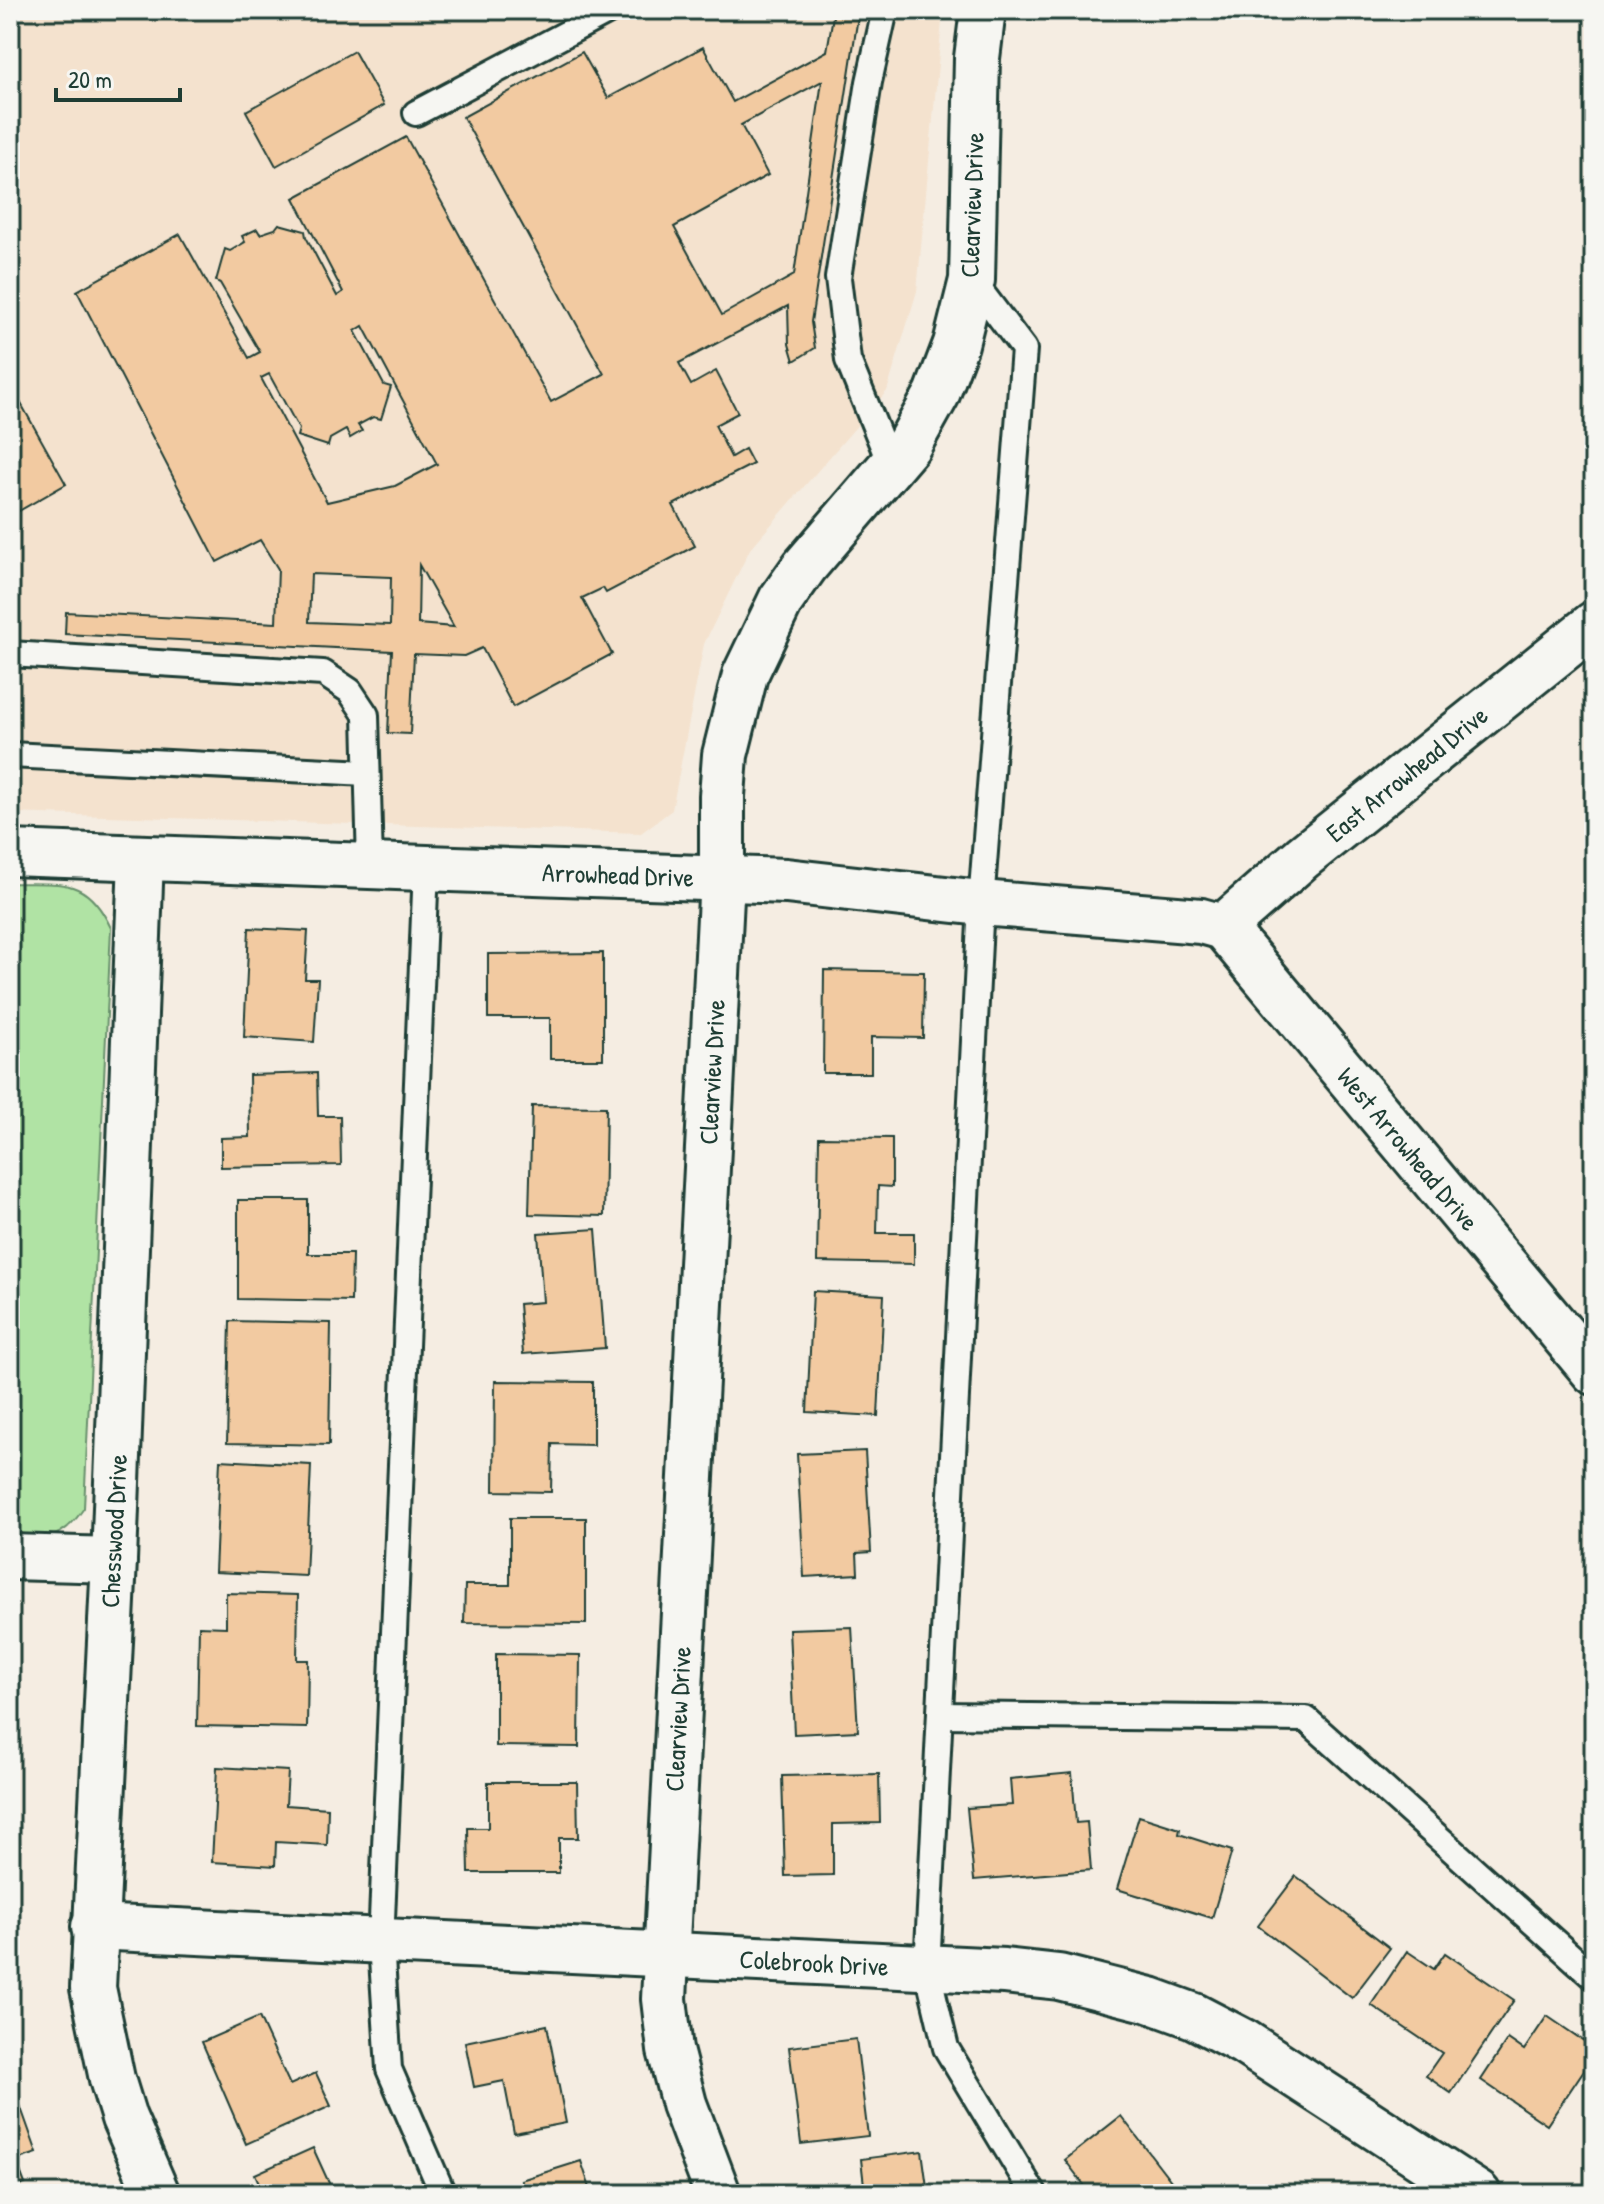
<svg xmlns="http://www.w3.org/2000/svg" width="1604" height="2204" viewBox="0 0 1604 2204" font-family="'Patrick Hand',sans-serif">
<rect width="100%" height="100%" fill="#f5ede2"/>
<filter id="ink" filterUnits="userSpaceOnUse"><feTurbulence type="fractalNoise" baseFrequency=".0125" numOctaves="2"/><feDisplacementMap in="SourceGraphic" scale="16" xChannelSelector="R" yChannelSelector="G"/><feConvolveMatrix kernelMatrix="1 2 1 2 8 2 1 2 1" color-interpolation-filters="sRGB"/></filter>
<g filter="url(#ink)">
<!-- built -->
<polygon fill="#f4e2ce" points="10,10 943,10 917,291 887,391 750,549 704,644 672,810 641,833 10,813"/>
<!-- green -->
<path fill="#b0e3a4" stroke="#68906c" stroke-width="2" d="M10 883C61 885 86 875 111 928L84 1508C62 1541 47 1539 10 1537Z"/>
<!-- building -->
<g fill="#f2caa1" stroke="#1f3d34" stroke-width="2" fill-rule="evenodd">
<path d="M834 10H859L811 322 815 348 794 361 789 344 788 306 679 363 691 385 716 371 738 413 715 425 731 457 745 449 753 464 673 505 695 546 606 593 603 588 582 598 612 654 513 707 482 648 464 656 414 654 410 734 388 733 392 651 65 634 66 612 276 623 278 569 260 540 217 562 77 291 180 234 249 358 260 352 220 283 216 281 225 249 230 251 245 242 242 236 257 229 260 234 275 229 279 224 305 231 306 237 337 296 343 292 294 198 406 137 551 402 604 374 463 117 582 52 608 98 703 47 733 102 827 51ZM822 81 794 275 722 315 674 227 768 175 741 125ZM363 326 437 464 395 486 327 502 261 378 269 374 299 429 297 436 328 446 330 439 346 430 350 438 362 431 358 425 373 417 381 419 391 387 384 385 355 331ZM419 565 454 627 418 624ZM311 574 391 577 390 625 309 622Z"/>
<polygon points="354,51 384,105 276,166 246,111"/>
<polygon points="10,384 66,484 10,516"/>
<polygon points="249,928 308,931 305,979 318,979 314,1042 244,1037"/>
<polygon points="603,953 603,1059 550,1059 550,1018 488,1018 488,954"/>
<polygon points="824,970 924,972 923,1038 871,1037 871,1073 823,1073"/>
<polygon points="317,1073 318,1116 340,1116 341,1165 221,1167 221,1138 250,1137 249,1075"/>
<polygon points="532,1106 606,1107 604,1216 529,1214"/>
<polygon points="819,1137 892,1138 892,1187 878,1186 877,1233 914,1233 914,1264 817,1262"/>
<polygon points="238,1200 308,1200 308,1254 352,1254 351,1301 238,1299"/>
<polygon points="596,1229 605,1348 523,1354 519,1304 543,1302 538,1233"/>
<polygon points="813,1291 884,1295 878,1416 807,1412"/>
<polygon points="230,1321 331,1323 329,1445 227,1443"/>
<polygon points="495,1381 593,1382 593,1445 552,1444 551,1492 494,1491"/>
<polygon points="865,1451 871,1552 857,1553 858,1574 804,1577 797,1454"/>
<polygon points="220,1460 311,1465 306,1576 215,1572"/>
<polygon points="510,1518 586,1518 586,1624 464,1623 465,1585 510,1585"/>
<polygon points="226,1593 298,1595 297,1660 308,1660 307,1728 197,1726 199,1626 226,1627"/>
<polygon points="852,1627 858,1731 794,1734 789,1629"/>
<polygon points="496,1654 580,1655 579,1747 496,1746"/>
<polygon points="217,1767 288,1771 286,1805 328,1808 327,1845 276,1842 275,1866 212,1862"/>
<polygon points="1072,1773 1076,1823 1087,1822 1091,1870 974,1880 967,1808 1012,1805 1010,1779"/>
<polygon points="879,1774 880,1823 833,1824 833,1875 785,1876 782,1776"/>
<polygon points="488,1782 577,1782 578,1838 559,1838 559,1873 469,1873 468,1828 488,1828"/>
<polygon points="1139,1816 1180,1829 1179,1834 1232,1851 1212,1918 1117,1889"/>
<polygon points="1296,1876 1390,1948 1352,1998 1258,1926"/>
<polygon points="1407,1951 1434,1969 1445,1953 1514,2000 1451,2093 1426,2076 1442,2053 1371,2005"/>
<polygon points="1547,2016 1594,2048 1594,2055 1547,2125 1481,2080 1508,2039 1524,2050"/>
<polygon points="259,2017 290,2085 316,2073 331,2106 246,2144 202,2042"/>
<polygon points="547,2025 566,2123 514,2133 504,2081 474,2087 465,2042"/>
<polygon points="856,2039 868,2136 801,2144 789,2047"/>
<polygon points="10,2077 37,2153 16,2160 25,2184 10,2189"/>
<polygon points="1121,2116 1181,2194 1091,2194 1065,2160"/>
<polygon points="313,2148 334,2194 264,2194 255,2174"/>
<polygon points="922,2151 928,2194 865,2194 861,2159"/>
<polygon points="581,2161 592,2194 526,2194 521,2180"/>
</g>
<g fill="none" stroke-linecap="round" stroke-linejoin="round">
<!-- lane casing -->
<g stroke="#1f3d34" stroke-width="30">
<g id="lane">
<polyline points="885,10 869,82 838,278 848,360 891,466"/>
<polyline points="416,113 611,10"/>
<polyline points="972,280 1024,349 981,903 927,1968 946,2048 1034,2194"/>
<polyline points="10,654 323,673 350,691 366,715 370,866"/>
<polyline points="10,755 367,773"/>
<polyline points="426,868 381,1943 389,2069 443,2194"/>
<polyline points="940,1715 1306,1719 1594,1977"/>
</g>
</g>
<!-- street casing -->
<g stroke="#1f3d34" stroke-width="50">
<g id="street">
<polyline points="10,853 786,881 981,903 1201,921 1223,927"/>
<polyline points="141,858 114,1560 93,1988 112,2079 124,2118 157,2194"/>
<polyline points="1223,927 1594,1372"/>
<polyline points="1223,927 1303,857 1594,624"/>
<polyline points="10,1557 114,1560"/>
<polyline points="94,1927 1004,1971 1059,1977 1150,2000 1194,2016 1244,2042 1478,2194"/>
</g>
</g>
<!-- secondary casing -->
<g stroke="#1f3d34" stroke-width="50">
<polyline id="secondary" points="718,2194 684,2104 670,2050 664,1999 722,878 722,796 725,755 745,675 781,600 805,566 908,446 937,394 956,344 972,280 977,58 983,10"/>
</g>
<!-- lane -->
<use href="#lane" stroke="#f6f6f2" stroke-width="24"/>
<!-- street -->
<use href="#street" stroke="#f6f6f2" stroke-width="44"/>
<!-- secondary -->
<use href="#secondary" stroke="#f6f6f2" stroke-width="44"/>
</g>
</g>
<g text-anchor="middle" stroke-width="6" stroke-linejoin="round" paint-order="stroke">
<!-- street labels -->
<g font-size="26" fill="#1f3d34" stroke="#f6f6f2">
<text transform="translate(972 205) rotate(-88)" y="9">Clearview Drive</text>
<text transform="translate(1407 774) rotate(-39)" y="9">East Arrowhead Drive</text>
<text transform="translate(618 875) rotate(2)" y="9">Arrowhead Drive</text>
<text transform="translate(712 1072) rotate(-87)" y="9">Clearview Drive</text>
<text transform="translate(1408 1149) rotate(50)" y="9">West Arrowhead Drive</text>
<text transform="translate(114 1531) rotate(-87)" y="9">Chesswood Drive</text>
<text transform="translate(678 1719) rotate(-87)" y="9">Clearview Drive</text>
<text transform="translate(814 1963) rotate(3)" y="9">Colebrook Drive</text>
</g>
</g>
<!-- margin -->
<rect width="1604" height="2204" fill="none" stroke="#f6f6f2" stroke-width="40"/>
<rect x="20" y="20" width="1564" height="2164" fill="none" stroke="#1f3d34" stroke-width="3" filter="url(#ink)"/>
<!-- scale -->
<path d="M56 88v12h124v-12" fill="none" stroke="#1f3d34" stroke-width="4"/>
<text x="68" y="88" font-size="24" fill="#1f3d34" stroke="#f6f6f2" stroke-width="6" paint-order="stroke">20 m</text>
</svg>
